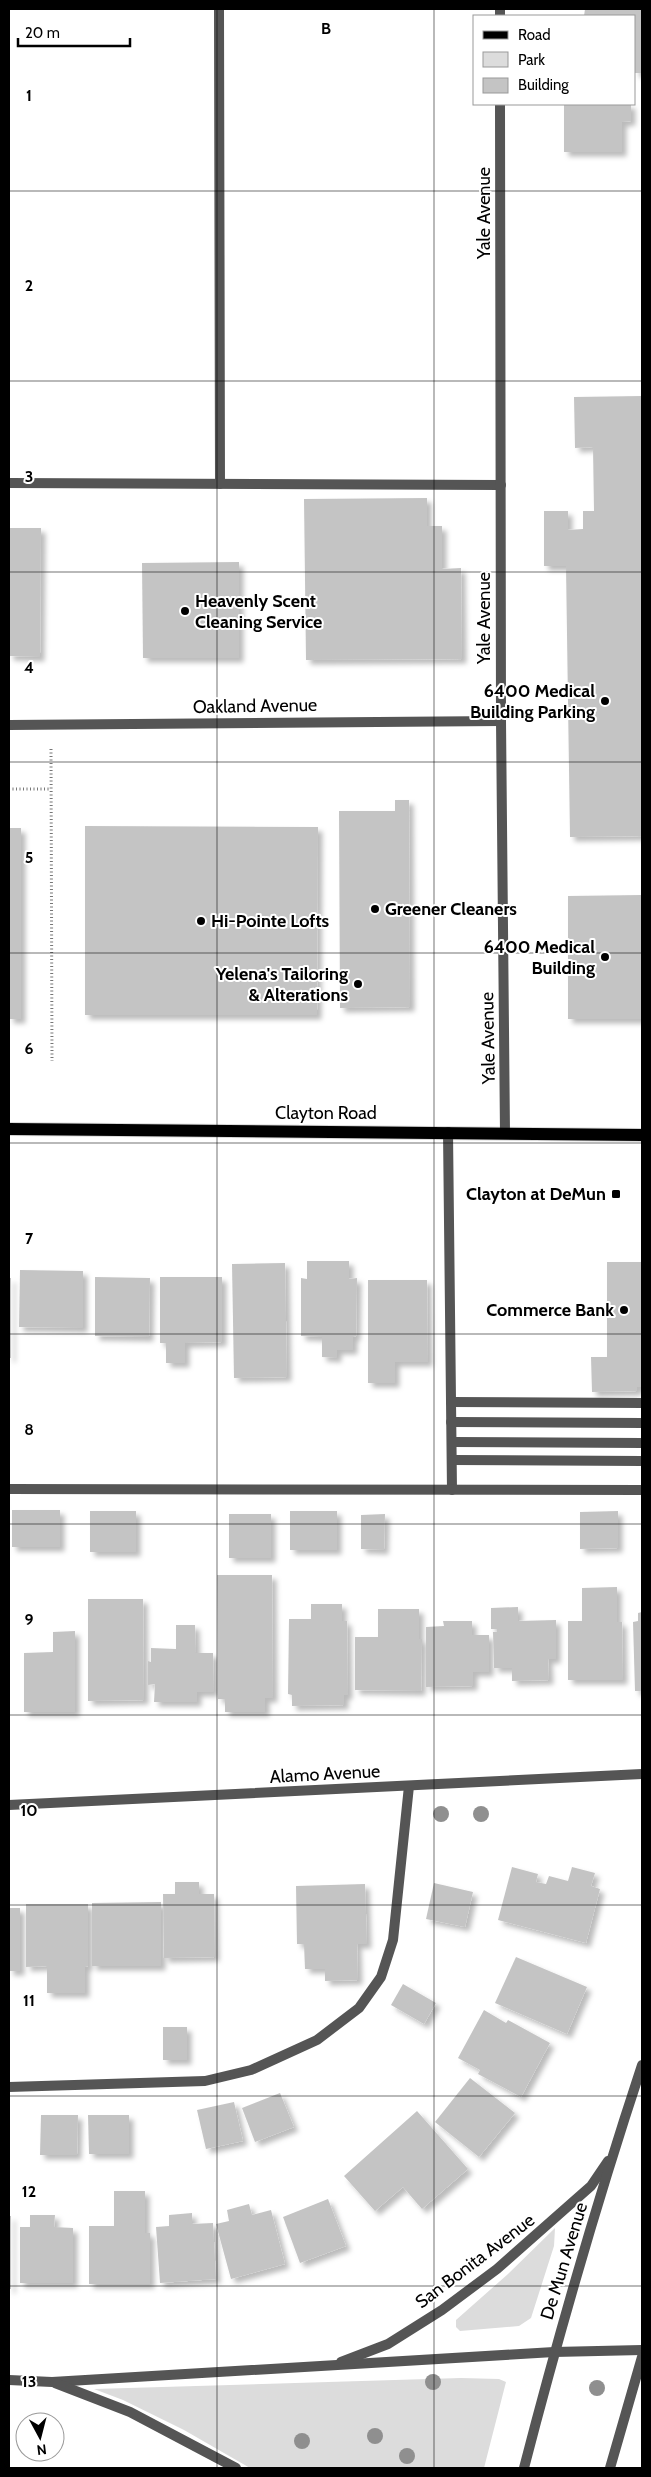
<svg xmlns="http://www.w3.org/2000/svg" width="651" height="2477" viewBox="0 0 651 2477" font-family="Cabin,sans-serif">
<defs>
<filter id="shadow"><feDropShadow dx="4.5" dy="4.5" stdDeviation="2.5" flood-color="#0004"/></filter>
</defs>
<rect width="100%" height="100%" fill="#fff"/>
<!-- green -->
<g fill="#dcdcdc">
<polygon points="555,2228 554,2246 531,2318 519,2326 460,2331 456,2327 456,2320 508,2274"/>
<polygon points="461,2378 499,2379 506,2382 484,2468 250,2468 184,2430 123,2400 94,2389"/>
</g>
<!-- building -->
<g fill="#c4c4c4" filter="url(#shadow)">
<polygon points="585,9 642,9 642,73 635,73 635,16 584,16"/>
<polygon points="564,104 631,104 631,121 622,122 622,152 564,152"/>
<polygon points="642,396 642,836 570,837 566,566 544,566 544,511 568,511 568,530 583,529 583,511 594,511 593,447 575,448 574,397"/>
<polygon points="427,498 427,526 442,526 442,569 461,568 462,659 306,660 304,499"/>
<polygon points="9,528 41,528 40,657 9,656"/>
<polygon points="239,562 239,658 143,658 142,563"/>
<polygon points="395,800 409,800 410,1007 340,1008 339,811 395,811"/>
<polygon points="85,826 318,827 317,1015 85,1015"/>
<rect x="9" y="828" width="12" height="191"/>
<polygon points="642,895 642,1019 568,1019 568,896"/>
<polygon points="307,1261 349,1261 349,1279 357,1278 356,1336 353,1337 353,1350 337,1350 337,1358 322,1357 322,1337 301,1336 301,1278 307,1279"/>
<polygon points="607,1262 642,1262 642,1387 637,1387 637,1391 592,1392 591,1357 607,1357"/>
<polygon points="285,1263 287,1377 234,1378 232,1264"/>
<polygon points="20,1270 83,1271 83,1328 19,1327"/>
<polygon points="95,1277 150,1278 149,1337 95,1336"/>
<polygon points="160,1277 222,1277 222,1342 185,1343 185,1363 166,1363 166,1343 160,1343"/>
<rect x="9" y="1278" width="2" height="80"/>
<polygon points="368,1280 427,1280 428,1362 395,1362 395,1383 368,1383"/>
<rect x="12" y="1510" width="48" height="37"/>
<rect x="90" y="1511" width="46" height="41"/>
<rect x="290" y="1511" width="47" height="39"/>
<polygon points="618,1511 618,1548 580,1549 580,1512"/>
<rect x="229" y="1514" width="42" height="44"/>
<polygon points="385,1514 384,1550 361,1549 361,1515"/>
<polygon points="217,1575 272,1575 273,1698 265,1698 265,1712 225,1712 225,1699 218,1699"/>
<polygon points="617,1587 617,1622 622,1622 623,1680 568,1680 568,1621 582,1621 582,1588"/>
<polygon points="88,1599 143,1599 144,1700 88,1701"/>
<polygon points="311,1604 342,1604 342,1621 347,1621 348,1695 344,1695 344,1705 292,1706 292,1695 288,1694 289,1619 311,1619"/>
<polygon points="518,1607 518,1621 556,1620 556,1659 548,1659 549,1680 512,1681 512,1668 494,1668 493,1632 497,1632 497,1629 491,1629 491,1608"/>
<polygon points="378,1609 419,1609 419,1639 422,1639 421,1691 355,1690 355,1637 378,1637"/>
<polygon points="642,1612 642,1691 635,1691 633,1622 638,1621 638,1613"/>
<polygon points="443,1621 472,1621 472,1635 489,1635 489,1672 473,1672 473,1686 426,1687 426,1627 444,1626"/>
<polygon points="176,1625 195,1625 196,1653 213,1653 214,1692 197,1692 197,1702 154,1702 155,1684 148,1685 148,1661 151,1662 151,1648 176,1649"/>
<polygon points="75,1631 75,1712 24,1712 24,1653 53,1652 53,1632"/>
<polygon points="512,1867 538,1874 536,1882 546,1884 549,1876 568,1881 572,1867 595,1873 591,1886 600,1889 586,1943 498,1920"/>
<polygon points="175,1882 199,1882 199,1894 214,1894 215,1957 164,1958 163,1894 175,1894"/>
<polygon points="434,1883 473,1892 465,1927 426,1919"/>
<polygon points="365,1884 367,1944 357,1944 358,1980 325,1981 325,1969 305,1969 304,1944 297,1944 296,1886"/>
<polygon points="161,1902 161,1966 92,1966 92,1903"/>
<polygon points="26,1904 88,1904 88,1966 85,1967 85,1993 47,1993 47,1966 26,1967"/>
<rect x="9" y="1908" width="11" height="63"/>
<polygon points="516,1957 587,1987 567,2034 495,2003"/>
<polygon points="403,1984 436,2003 424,2024 391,2005"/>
<polygon points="484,2010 506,2023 508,2020 550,2043 521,2097 478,2074 480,2070 458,2058"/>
<rect x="163" y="2027" width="24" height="33"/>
<polygon points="470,2078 515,2113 479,2157 435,2122"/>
<polygon points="280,2093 294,2127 255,2142 242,2108"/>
<polygon points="234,2102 243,2141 206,2149 197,2110"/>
<polygon points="417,2111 468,2169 422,2209 403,2187 375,2211 344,2176"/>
<polygon points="41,2115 78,2115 77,2155 40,2155"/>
<polygon points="88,2115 129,2115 129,2154 89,2154"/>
<polygon points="114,2191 145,2191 145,2233 150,2233 150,2284 89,2284 89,2226 114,2226"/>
<polygon points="328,2199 346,2246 300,2263 283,2217"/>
<polygon points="249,2204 252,2215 271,2210 285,2264 231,2279 216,2224 229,2221 227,2210"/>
<polygon points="192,2213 192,2224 213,2223 216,2279 160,2283 156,2227 169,2226 169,2215"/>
<polygon points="30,2215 55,2215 54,2227 73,2228 73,2283 20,2283 20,2227 30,2227"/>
<rect x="9" y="2216" width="2" height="73"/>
</g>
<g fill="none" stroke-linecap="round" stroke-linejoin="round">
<!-- primary casing -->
<g stroke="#dbdbdb" stroke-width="14">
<polyline id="primary" points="9,1129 642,1135"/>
</g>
<!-- path -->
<g stroke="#777" stroke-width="3" stroke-dasharray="1 2.5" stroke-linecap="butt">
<polyline points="51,749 52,1061"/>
<polyline points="9,789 51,789"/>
</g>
<!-- service -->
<g stroke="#555" stroke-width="10">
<polyline points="219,9 220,484"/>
<polyline points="9,483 501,485"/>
<polyline points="448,1132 452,1490"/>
<polyline points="451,1402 642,1403"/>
<polyline points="451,1422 642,1423"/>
<polyline points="452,1442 642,1443"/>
<polyline points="452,1460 642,1461"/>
<polyline points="9,1489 642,1490"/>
<polyline points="9,2087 205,2081 251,2070 317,2040 359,2008 381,1977 393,1940 409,1786"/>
</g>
<!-- minor -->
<g stroke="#555" stroke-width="10">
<polyline points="500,9 500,16"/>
<polyline points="500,104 501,721 505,1133"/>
<polyline points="9,725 501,721"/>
<polyline points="9,1805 642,1774"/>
<polyline points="341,2362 388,2344 442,2310 497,2269 591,2186 608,2161"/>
<polyline points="9,2380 52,2382 554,2352 642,2350"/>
<polyline points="55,2383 130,2412 236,2468"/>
<path d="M524 2468C559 2333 598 2198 642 2065"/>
<polyline points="610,2468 642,2357"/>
</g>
<!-- primary -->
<use href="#primary" stroke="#000" stroke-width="12"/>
</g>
<!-- trees -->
<g fill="#8f8f8f">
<circle cx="441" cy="1814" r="8"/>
<circle cx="481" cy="1814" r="8"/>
<circle cx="433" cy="2382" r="8"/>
<circle cx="597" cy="2388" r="8"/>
<circle cx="375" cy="2436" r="8"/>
<circle cx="302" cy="2441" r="8"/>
<circle cx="407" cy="2456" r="8"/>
</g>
<!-- grid -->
<path fill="none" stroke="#000" stroke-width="1" stroke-opacity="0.55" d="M217 9V2468M434 9V2468M9 191H642M9 381H642M9 572H642M9 762H642M9 953H642M9 1143H642M9 1334H642M9 1524H642M9 1715H642M9 1905H642M9 2096H642M9 2286H642"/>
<!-- markers -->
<g fill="#000" stroke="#fff" stroke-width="2">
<circle cx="185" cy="611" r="5"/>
<circle cx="605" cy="701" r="5"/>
<circle cx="375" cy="909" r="5"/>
<circle cx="201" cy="921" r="5"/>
<circle cx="605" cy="957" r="5"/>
<circle cx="358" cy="984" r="5"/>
<rect x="611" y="1189" width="10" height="10" rx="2.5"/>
<circle cx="624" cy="1310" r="5"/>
</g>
<g text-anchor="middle" stroke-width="4" stroke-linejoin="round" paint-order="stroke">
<!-- street labels -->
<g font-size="18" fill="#000" stroke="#fff">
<text transform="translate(484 213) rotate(-90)" y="6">Yale Avenue</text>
<text transform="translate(484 618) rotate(-90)" y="6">Yale Avenue</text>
<text transform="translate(255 706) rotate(-1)" y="6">Oakland Avenue</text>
<text transform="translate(488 1038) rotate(-91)" y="6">Yale Avenue</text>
<text x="326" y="1119">Clayton Road</text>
<text transform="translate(325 1774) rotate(-3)" y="6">Alamo Avenue</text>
<text transform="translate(475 2261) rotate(-37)" y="6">San Bonita Avenue</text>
<text transform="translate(564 2261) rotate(-73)" y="6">De Mun Avenue</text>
</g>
<!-- poi labels -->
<g font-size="18" font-weight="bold" fill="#000" stroke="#fff" text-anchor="end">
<text x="195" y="607" text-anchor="start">Heavenly Scent<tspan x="195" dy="21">Cleaning Service</tspan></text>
<text x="595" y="697">6400 Medical<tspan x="595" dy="21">Building Parking</tspan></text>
<text x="385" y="915" text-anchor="start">Greener Cleaners</text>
<text x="211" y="927" text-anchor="start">Hi-Pointe Lofts</text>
<text x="595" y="953">6400 Medical<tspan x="595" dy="21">Building</tspan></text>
<text x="348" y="980">Yelena's Tailoring<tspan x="348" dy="21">&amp; Alterations</tspan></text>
<text x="606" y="1200">Clayton at DeMun</text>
<text x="614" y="1316">Commerce Bank</text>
</g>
</g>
<g font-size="16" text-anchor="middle" font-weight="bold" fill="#000" stroke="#fff" stroke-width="4" stroke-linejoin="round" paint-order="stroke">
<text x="326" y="34">B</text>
<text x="29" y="101">1</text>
<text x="29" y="291">2</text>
<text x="29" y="482">3</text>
<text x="29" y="673">4</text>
<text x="29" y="863">5</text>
<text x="29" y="1054">6</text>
<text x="29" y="1244">7</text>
<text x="29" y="1435">8</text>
<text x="29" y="1625">9</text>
<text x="29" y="1816">10</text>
<text x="29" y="2006">11</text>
<text x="29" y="2197">12</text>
<text x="29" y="2387">13</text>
</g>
<!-- border -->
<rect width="651" height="2477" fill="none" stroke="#000000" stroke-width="20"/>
<!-- legend -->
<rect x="473" y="15" width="162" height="90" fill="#ffffff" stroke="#999999"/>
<rect x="483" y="31" width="25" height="8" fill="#000000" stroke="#999999"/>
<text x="518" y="40" font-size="15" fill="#000000">Road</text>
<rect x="483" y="52" width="25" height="15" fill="#dcdcdc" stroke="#999999"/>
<text x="518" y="65" font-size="15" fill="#000000">Park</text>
<rect x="483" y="78" width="25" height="15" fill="#c4c4c4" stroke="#999999"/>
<text x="518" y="90" font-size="15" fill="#000000">Building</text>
<!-- north arrow -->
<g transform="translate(40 2437) rotate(173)"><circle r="24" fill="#ffffff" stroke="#999999"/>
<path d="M0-4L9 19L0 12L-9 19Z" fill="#000000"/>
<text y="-8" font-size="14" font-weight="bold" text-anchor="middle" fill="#000000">N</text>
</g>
<!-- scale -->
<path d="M18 38v8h112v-8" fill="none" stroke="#000000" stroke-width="2.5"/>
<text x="25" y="38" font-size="15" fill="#000000" stroke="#ffffff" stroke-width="4" paint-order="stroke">20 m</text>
</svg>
